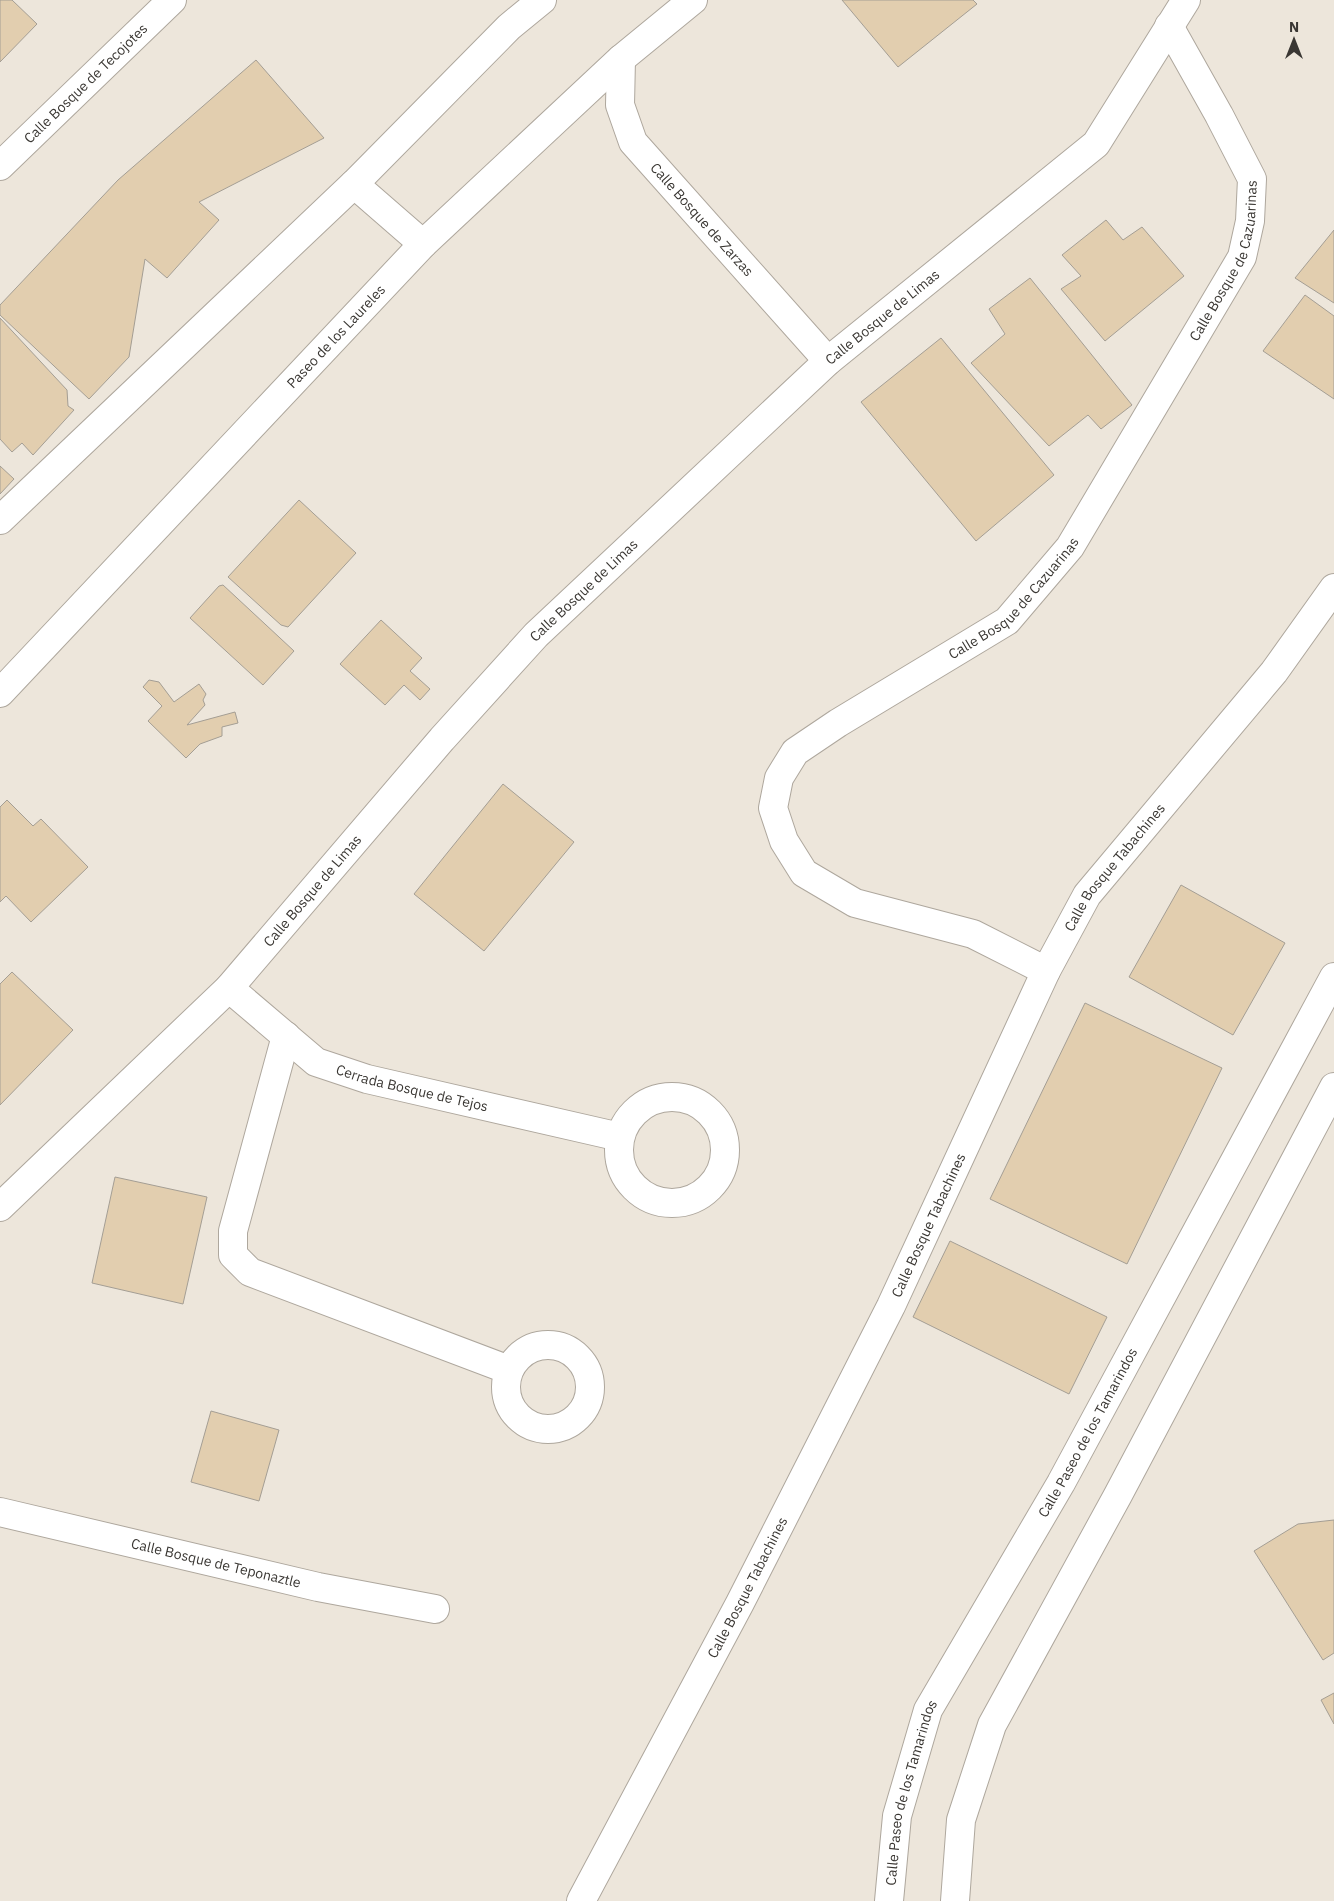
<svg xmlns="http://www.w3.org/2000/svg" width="1334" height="1901" viewBox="0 0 1334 1901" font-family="'IBM Plex Sans',sans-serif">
<rect width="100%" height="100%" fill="#ede6db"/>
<!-- building -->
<g fill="#e2ceaf" stroke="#a49e94">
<polygon points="0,0 12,0 37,24 0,62"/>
<polygon points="842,0 973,0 977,4 898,67"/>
<polygon points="256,60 324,138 199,202 219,220 167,278 145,259 129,357 89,399 0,315 0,305 118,180"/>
<polygon points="1106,220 1123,240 1142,227 1184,276 1105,341 1061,289 1081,276 1062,255"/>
<polygon points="1334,230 1334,303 1295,278"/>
<polygon points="1030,278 1132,405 1101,429 1088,415 1049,446 971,363 1005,334 989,309"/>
<polygon points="1305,295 1334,316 1334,399 1263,351"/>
<polygon points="0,318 67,390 68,406 74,410 33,455 22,443 12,452 0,439"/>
<polygon points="941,338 1054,475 976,541 861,402"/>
<polygon points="0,466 14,479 0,494"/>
<polygon points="299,500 356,553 288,627 281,625 228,577"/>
<polygon points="223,585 294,651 263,685 190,618 219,586"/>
<polygon points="381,620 422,658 410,671 430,689 420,700 404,685 385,705 340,664"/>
<polygon points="149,680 159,682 174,702 199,684 206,694 203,700 205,705 187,725 235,712 238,723 222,727 222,736 200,744 186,758 148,721 162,706 143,687"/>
<polygon points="503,784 574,842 484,951 414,894"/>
<polygon points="7,800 33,826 41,819 88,867 31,922 6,896 0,902 0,807"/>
<polygon points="1181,885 1285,943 1233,1035 1129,977"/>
<polygon points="12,972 73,1030 0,1105 0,984"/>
<polygon points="1085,1003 1222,1068 1127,1264 990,1199"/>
<polygon points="115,1177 207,1197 183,1304 92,1283"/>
<polygon points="950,1241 1107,1317 1069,1394 913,1317"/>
<polygon points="211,1411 279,1430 259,1501 191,1482"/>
<polygon points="1334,1520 1334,1653 1323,1660 1254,1551 1298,1524"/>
<polygon points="1334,1693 1334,1724 1321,1700"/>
</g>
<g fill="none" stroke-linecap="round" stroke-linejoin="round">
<!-- street casing -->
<g stroke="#aea79d" stroke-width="30">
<g id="street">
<path id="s1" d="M621 59 620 105 633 142 828 361"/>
<path id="s2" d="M0 166 172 0"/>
<path id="s3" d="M1046 971 973 934 855 903 804 873 784 841 773 808 779 778 795 752 838 723 1007 621 1070 547 1242 257 1250 221 1252 179 1219 115 1169 26"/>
<path id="s4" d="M229 988 316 1062 367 1079 620 1137"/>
<polyline points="286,1036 233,1231 233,1255 250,1272 509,1370"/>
<circle cx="672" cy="1150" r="53"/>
<path id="s5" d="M0 1207 229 988 442 739 536 635 828 361 1096 144 1186 0"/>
<circle cx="548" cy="1387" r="42"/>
<path id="s6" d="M0 1512 318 1587 435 1609"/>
<path id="s7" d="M581 1901 740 1603 891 1306 1046 971 1087 895 1274 672 1334 588"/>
</g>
</g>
<!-- secondary casing -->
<g stroke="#aea79d" stroke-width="30">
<g id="secondary">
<polyline points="354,184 423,244"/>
<polyline points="0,520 354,184 509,27 542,0"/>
<path id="s8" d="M0 693 423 244 621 59 693 0"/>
<path id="s9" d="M889 1901 897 1816 928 1710 1061 1483 1334 977"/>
<polyline points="955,1901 961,1820 992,1725 1118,1495 1334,1087"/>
</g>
</g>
<!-- street -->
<use href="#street" stroke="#fff" stroke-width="28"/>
<!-- secondary -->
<use href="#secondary" stroke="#fff" stroke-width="28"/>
</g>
<g text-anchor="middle" stroke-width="4.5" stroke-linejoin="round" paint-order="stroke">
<!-- street labels -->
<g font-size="14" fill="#3a3733" stroke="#ede6db">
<text dy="5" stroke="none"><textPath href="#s2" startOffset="119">Calle Bosque de Tecojotes</textPath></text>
<text dy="5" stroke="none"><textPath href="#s1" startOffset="189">Calle Bosque de Zarzas</textPath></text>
<text dy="5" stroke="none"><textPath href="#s3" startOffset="1071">Calle Bosque de Cazuarinas</textPath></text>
<text dy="5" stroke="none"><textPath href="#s5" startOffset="1255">Calle Bosque de Limas</textPath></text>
<text dy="5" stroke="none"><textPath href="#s8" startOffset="490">Paseo de los Laureles</textPath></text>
<text dy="5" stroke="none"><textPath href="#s5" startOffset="850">Calle Bosque de Limas</textPath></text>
<text dy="5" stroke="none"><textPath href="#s3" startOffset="666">Calle Bosque de Cazuarinas</textPath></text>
<text dy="5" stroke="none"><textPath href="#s7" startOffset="1165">Calle Bosque Tabachines</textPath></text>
<text dy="5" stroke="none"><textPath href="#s5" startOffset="445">Calle Bosque de Limas</textPath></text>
<text dy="5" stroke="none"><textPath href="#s4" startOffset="214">Cerrada Bosque de Tejos</textPath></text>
<text dy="5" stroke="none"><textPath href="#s7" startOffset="760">Calle Bosque Tabachines</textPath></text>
<text dy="5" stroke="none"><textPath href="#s9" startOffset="516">Calle Paseo de los Tamarindos</textPath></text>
<text dy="5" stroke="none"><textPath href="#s6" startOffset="222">Calle Bosque de Teponaztle</textPath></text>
<text dy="5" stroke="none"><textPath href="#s7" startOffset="355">Calle Bosque Tabachines</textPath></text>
<text dy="5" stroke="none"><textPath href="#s9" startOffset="111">Calle Paseo de los Tamarindos</textPath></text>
</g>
</g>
<!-- north arrow -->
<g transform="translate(1294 40)" stroke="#ede6db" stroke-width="4" paint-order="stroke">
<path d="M0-4L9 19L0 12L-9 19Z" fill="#3a3733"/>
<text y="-8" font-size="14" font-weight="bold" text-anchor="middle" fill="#3a3733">N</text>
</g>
</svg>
